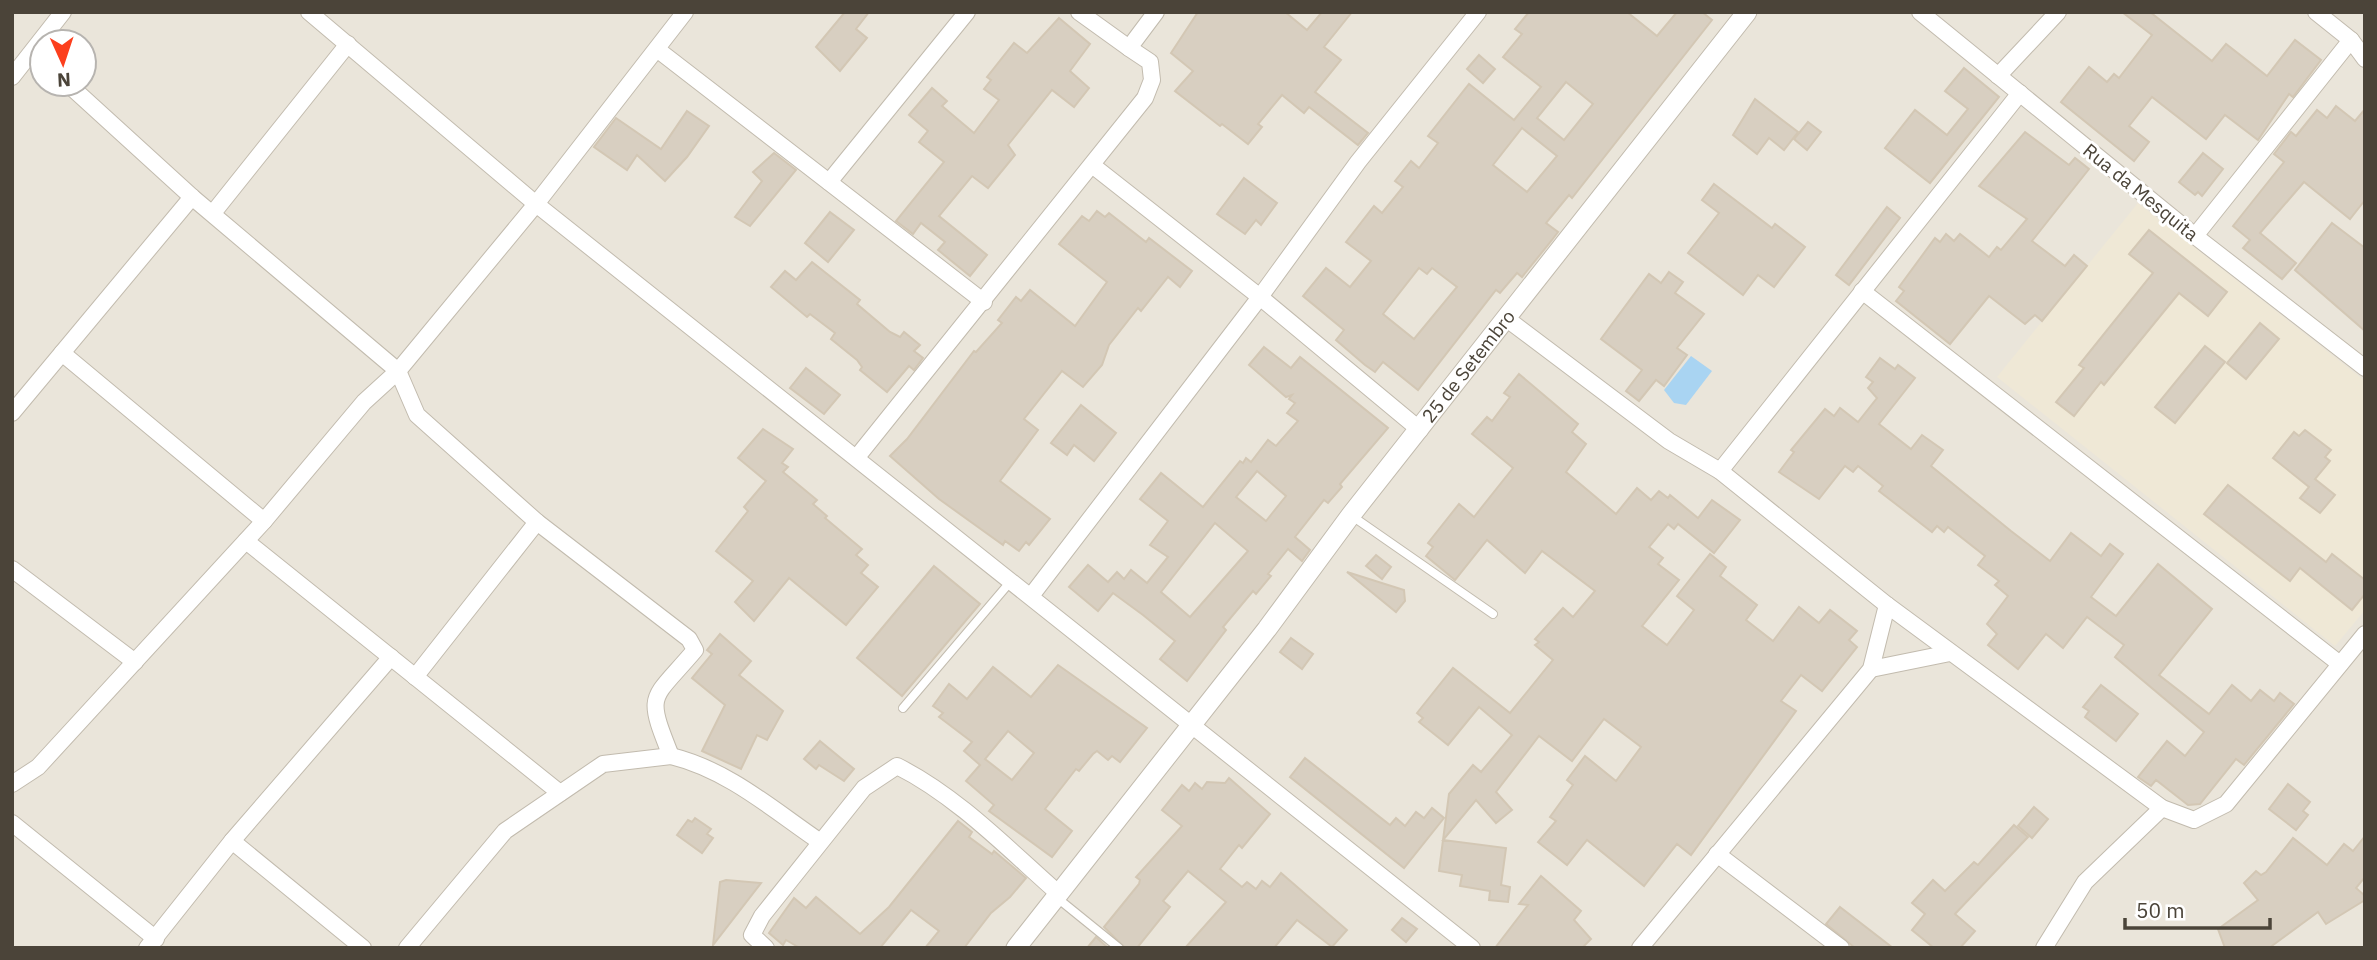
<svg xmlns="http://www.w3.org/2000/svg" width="2377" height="960" viewBox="0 0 2377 960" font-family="'IBM Plex Sans',sans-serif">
<rect width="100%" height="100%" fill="#f6f3ec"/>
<!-- residential -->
<path fill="#eae5da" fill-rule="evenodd" d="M12 12H2365V948H12ZM42 42H84V84H42Z"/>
<!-- education -->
<polygon fill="#efe8d6" points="2138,203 2365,381 2365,610 2335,646 1997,377"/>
<!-- water -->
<polygon fill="#a9d4f2" points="1691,356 1712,371 1686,405 1674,403 1664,390"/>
<!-- building -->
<g fill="#d8cfc1" stroke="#d3c7b4" stroke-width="2" fill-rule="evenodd">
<polygon points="845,12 869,12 856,29 867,38 840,71 816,47"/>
<polygon points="1198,12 1285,12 1307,30 1322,12 1352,12 1324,47 1341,60 1315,92 1368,133 1358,145 1309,107 1304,113 1282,95 1258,124 1262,127 1248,144 1222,124 1220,126 1175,91 1193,71 1171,53"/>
<path d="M1529 12H1627L1657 36 1677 12H1702L1712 20 1572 198 1569 195 1546 223 1558 232 1552 240 1522 277 1517 273 1500 293 1496 290 1418 390 1383 362 1375 372 1365 365 1336 340 1344 330 1303 296 1326 268 1350 287 1371 261 1346 242 1374 206 1382 213 1403 187 1395 181 1411 161 1419 168 1438 143 1428 136 1469 84 1514 120 1541 87 1503 57 1522 34 1515 29ZM1566 82 1593 104 1564 140 1537 118ZM1522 128 1557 156 1527 192 1493 165ZM1419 268 1427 274 1432 268 1457 287 1414 339 1383 314Z"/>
<polygon points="2122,12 2150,12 2212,61 2226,44 2267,76 2295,40 2321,60 2293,97 2289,94 2258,140 2225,115 2206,139 2152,97 2129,126 2149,142 2134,161 2061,102 2089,67 2107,82 2114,74 2119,78 2152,35"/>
<polygon points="1059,18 1090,44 1070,71 1089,88 1074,107 1052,90 1008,145 1015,155 988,188 972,176 939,216 987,255 970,276 938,250 945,242 921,223 913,234 896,221 944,162 919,142 928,131 909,115 932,88 947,101 942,106 974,133 999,100 984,89 991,80 987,77 1014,43 1027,53"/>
<polygon points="1479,55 1495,69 1483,83 1467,69"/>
<polygon points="1964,68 1999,97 1930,183 1885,148 1915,110 1947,135 1968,109 1945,91"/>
<polygon points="1755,99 1798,132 1784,150 1769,138 1757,154 1733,135"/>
<polygon points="2336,106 2355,121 2365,109 2365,200 2350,219 2304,182 2260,233 2296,263 2282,279 2243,248 2250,240 2233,226 2284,162 2274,154 2291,132 2296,136 2317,110 2327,118"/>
<polygon points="687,111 709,126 687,157 665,181 637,155 627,170 594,147 616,118 661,149"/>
<polygon points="1808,122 1821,132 1807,150 1794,139"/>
<polygon points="2025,132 2069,165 2075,158 2089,169 2032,241 2065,266 2074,255 2087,266 2042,321 2035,315 2025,324 1989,296 1950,344 1896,301 1904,291 1899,287 1935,238 1940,242 1946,234 1954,241 1960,234 1989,257 1997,247 2001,250 2027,219 1979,186"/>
<polygon points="774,153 796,170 750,226 735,217 762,181 753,172"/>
<polygon points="2203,153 2223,169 2202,196 2198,192 2195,195 2179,182"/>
<polygon points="1244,178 1277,203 1261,225 1256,220 1245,234 1217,214"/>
<polygon points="1714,184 1772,228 1775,224 1805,247 1774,287 1758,275 1743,295 1688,253 1719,213 1702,200"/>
<polygon points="1887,207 1900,218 1849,285 1836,275"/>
<polygon points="1097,211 1105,217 1109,213 1146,242 1149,238 1192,271 1180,287 1168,277 1141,311 1138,308 1109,345 1102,365 1083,387 1062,371 1024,419 1038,430 1000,481 1050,519 1029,545 1026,542 1019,551 1005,541 1003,545 939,499 890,456 907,439 974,351 976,352 1002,323 998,320 1016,297 1021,301 1030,290 1075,326 1107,282 1059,244 1082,216 1089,221"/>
<polygon points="830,212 854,230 828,262 805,243"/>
<polygon points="2332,223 2365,248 2365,331 2295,270"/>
<polygon points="2149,230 2227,292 2208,316 2179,293 2104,385 2101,382 2074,416 2056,402 2084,368 2079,365 2153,273 2129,254"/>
<polygon points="812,262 860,300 857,304 890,332 900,337 904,332 920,345 914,351 923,358 914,370 909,366 887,392 860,370 862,367 857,360 831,339 835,333 810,314 807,317 771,287 785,271 796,280"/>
<polygon points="1669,272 1683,282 1675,293 1704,314 1677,348 1687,355 1664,386 1656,380 1639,401 1626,391 1642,370 1601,339 1649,274 1661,283"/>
<polygon points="2260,323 2279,339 2246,379 2227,363"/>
<polygon points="2205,346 2225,362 2175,423 2155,407"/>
<path d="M1264 347 1291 368 1300 357 1388 428 1340 484 1342 487 1328 503 1324 500 1295 537 1310 550 1302 561 1288 549 1268 574 1271 576 1256 594 1253 591 1223 627 1226 630 1187 681 1160 659 1175 641 1143 615 1113 593 1098 611 1069 587 1088 565 1108 582 1117 572 1124 579 1131 570 1147 583 1168 557 1150 545 1168 521 1140 499 1161 473 1203 507 1240 461 1243 463 1246 458 1251 462 1268 440 1276 446 1298 421 1287 413 1295 403 1289 399 1292 395 1286 397 1249 365ZM1257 471 1286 496 1266 521 1236 497ZM1215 523 1248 551 1190 617 1161 592Z"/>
<polygon points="1880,358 1895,369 1898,365 1915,378 1879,424 1911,449 1922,435 1943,450 1931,466 2011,531 2050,561 2071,533 2101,556 2110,544 2123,554 2091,597 2116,616 2158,564 2212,609 2159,675 2209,714 2232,685 2251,701 2260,690 2274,701 2280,693 2294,704 2244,765 2236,759 2200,804 2188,805 2156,780 2151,786 2138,777 2167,741 2185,756 2204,732 2115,657 2124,645 2087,617 2063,648 2046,634 2018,669 1988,645 1997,634 1987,624 2008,596 1995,585 1999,581 1978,565 1985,556 1948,527 1944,532 1937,526 1932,532 1879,491 1883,486 1858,466 1853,472 1845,466 1819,499 1779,472 1794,452 1791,450 1825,409 1834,416 1840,408 1858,422 1877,398 1868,388 1873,382 1866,377"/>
<polygon points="806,368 840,395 824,414 790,388"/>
<polygon points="1519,374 1578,424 1572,432 1586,444 1566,472 1616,514 1637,488 1651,500 1659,491 1668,498 1670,495 1698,518 1712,500 1740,520 1714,553 1678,524 1674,529 1668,524 1649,547 1663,558 1658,564 1679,580 1642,626 1667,645 1694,610 1677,596 1710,554 1726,567 1720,576 1757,605 1746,620 1773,641 1799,607 1819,623 1830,610 1857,631 1849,640 1857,647 1822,691 1801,675 1781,701 1796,711 1691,855 1677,844 1644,886 1587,840 1567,865 1538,842 1556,821 1550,817 1573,785 1567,780 1585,756 1616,781 1641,747 1604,719 1572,761 1539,736 1496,792 1512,810 1496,823 1476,800 1443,840 1506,848 1501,885 1510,887 1508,902 1489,900 1490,891 1460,886 1462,875 1439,871 1449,794 1473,765 1481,772 1512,735 1479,707 1448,745 1419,722 1423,718 1417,713 1453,668 1510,713 1553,660 1535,645 1539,642 1535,639 1563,608 1573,617 1595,591 1542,551 1525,573 1487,540 1455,580 1426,556 1433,547 1428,543 1459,504 1474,517 1513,468 1472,434 1487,417 1492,421 1510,397 1504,393"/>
<polygon points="1081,405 1116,433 1094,461 1074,445 1067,455 1051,443"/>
<polygon points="763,429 793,449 782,463 788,467 783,472 817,500 813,504 827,516 825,518 862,549 856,555 868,565 861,573 878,587 846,625 789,578 754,621 735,602 753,581 716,551 748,511 744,507 766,481 738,458"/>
<polygon points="2305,430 2331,450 2325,457 2330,461 2315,479 2335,495 2320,513 2300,498 2309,487 2273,458 2294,432 2299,436"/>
<polygon points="2228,485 2326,562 2332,554 2365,580 2365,594 2352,610 2300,568 2290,581 2204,514"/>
<polygon points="1376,555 1391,567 1382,579 1366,566"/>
<polygon points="934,566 980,604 902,696 857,658"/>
<polygon points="1347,572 1404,590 1405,601 1396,612"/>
<polygon points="720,634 751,661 739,675 783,711 767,740 757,735 741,769 702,751 725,705 692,678 712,654 707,650"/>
<polygon points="1291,638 1313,654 1302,669 1280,652"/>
<path d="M1058 665 1147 728 1120 762 1112 756 1108 760 1097 751 1093 754 1079 771 1076 769 1045 809 1072 831 1052 857 989 811 994 805 966 781 980 765 964 751 972 742 939 717 943 713 933 706 949 684 967 699 993 667 1031 697ZM1008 731 1034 753 1012 780 985 759Z"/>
<polygon points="2101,685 2138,714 2116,741 2085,717 2089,711 2083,707"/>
<polygon points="820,741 854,769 844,781 819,765 816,769 804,759"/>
<polygon points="1305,758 1390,825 1396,818 1405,826 1416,812 1424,818 1432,808 1444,818 1404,868 1290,777"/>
<polygon points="1229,778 1270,814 1242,848 1239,845 1220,869 1242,887 1247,882 1256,889 1262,881 1270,887 1281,873 1347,930 1332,947 1297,920 1274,948 1185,948 1226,902 1188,871 1163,901 1170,907 1137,948 1125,948 1104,927 1139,884 1140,880 1136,877 1182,826 1162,810 1182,785 1189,791 1195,783 1202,789 1207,782 1225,783"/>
<polygon points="2288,784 2310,802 2303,811 2308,815 2296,830 2269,809"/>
<polygon points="2034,807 2048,819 2032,838 2018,826"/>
<polygon points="695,818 711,829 707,834 713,838 702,853 677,835 688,820 692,822"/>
<polygon points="958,821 972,832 969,837 992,854 994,851 1026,878 1010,897 991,913 964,948 925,948 939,931 911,910 880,948 800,948 786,940 783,945 769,933 794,898 806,908 816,897 860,934 889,907"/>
<polygon points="2014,825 2028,837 1955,914 1975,931 1960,948 1934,948 1912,930 1925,914 1912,903 1933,880 1945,891 1974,862 1978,865"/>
<polygon points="2365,836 2365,877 2356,888 2365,896 2365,900 2326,924 2318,912 2269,948 2225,948 2218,929 2258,900 2244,883 2256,871 2261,875 2266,872 2293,838 2327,865 2344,844 2353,851"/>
<polygon points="1541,876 1581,911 1574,920 1591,939 1582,948 1495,948 1528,905 1519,904"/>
<polygon points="726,880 761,883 713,945 720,882"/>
<polygon points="1840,907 1893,948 1855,948 1826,924"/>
<polygon points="1402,918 1417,929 1406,942 1392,930"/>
<polygon points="1096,937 1108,948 1087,948"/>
</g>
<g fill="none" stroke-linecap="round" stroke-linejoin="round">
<!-- service casing -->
<g stroke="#c2bbae" stroke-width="10">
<g id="service">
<polyline points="1352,516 1493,614"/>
<polyline points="903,708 1011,581"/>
<polyline points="1056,897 1119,948"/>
</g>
</g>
<!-- minor casing -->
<g stroke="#c2bbae" stroke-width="18">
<g id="minor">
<polyline points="309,12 536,204 1472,948"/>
<polyline points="1079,12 1129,48"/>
<polyline points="1920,12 2195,236 2365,368"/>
<polyline points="2316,12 2351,40 2365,59"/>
<polyline points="658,50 984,302"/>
<polyline points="1998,76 2058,12"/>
<polyline points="12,77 63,12"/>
<path d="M68 84 192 197 398 371 417 415 537 522 689 639 695 650C651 702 645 691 671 756L603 764 505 831 407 948"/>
<polyline points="1092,165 1260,297 1420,430"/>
<polyline points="829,182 967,12"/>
<polyline points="213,213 348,44"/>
<polyline points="2195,236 2351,40"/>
<polyline points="1862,291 2340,664"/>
<polyline points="1507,319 1669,441 1720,471 1887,605 2162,808 2194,820 2226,804 2365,634"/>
<polyline points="62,353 264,521"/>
<polyline points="12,413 192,197"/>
<polyline points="857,457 1145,98 1152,80 1150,62 1129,48 1156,12"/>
<polyline points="1720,471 2020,93"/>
<polyline points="246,541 560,793"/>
<polyline points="12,569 135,662"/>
<polyline points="1031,596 1260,297 1358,162 1478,12"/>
<polyline points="1871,669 1950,653"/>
<polyline points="415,677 537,522"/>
<path d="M671 756C728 770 772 809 819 841"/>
<polyline points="12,784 38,767 264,521 364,402 398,371 536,204 685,12"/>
<polyline points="12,823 156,939"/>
<polyline points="232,841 363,948"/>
<polyline points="1717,854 1841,948"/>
<polyline points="147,948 232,841 391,657"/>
<path d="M766 948 752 935 762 916 864 788 897 766C957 796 1008 849 1058 893"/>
<polyline points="1640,948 1871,669 1887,605"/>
<polyline points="2044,948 2085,882 2162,808"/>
</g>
</g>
<!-- tertiary casing -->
<g stroke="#c2bbae" stroke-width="21">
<g id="tertiary">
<path id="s1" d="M1016 948 1267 629 1351 515 1747 12"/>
</g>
</g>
<!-- service -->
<use href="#service" stroke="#fff" stroke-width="8"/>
<!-- minor -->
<use href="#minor" stroke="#fff" stroke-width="16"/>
<!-- tertiary -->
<use href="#tertiary" stroke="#fff" stroke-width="19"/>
</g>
<g text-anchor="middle" stroke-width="6" stroke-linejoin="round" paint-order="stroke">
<!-- street labels -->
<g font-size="19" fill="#4b4439" stroke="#fff">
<text transform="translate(2141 192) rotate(39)" y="7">Rua da Mesquita</text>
<text dy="7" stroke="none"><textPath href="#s1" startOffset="737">25 de Setembro</textPath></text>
</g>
</g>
<!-- border -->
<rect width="2377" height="960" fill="none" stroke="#4b4439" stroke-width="28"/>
<!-- north arrow -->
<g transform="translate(63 63) rotate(177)"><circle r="33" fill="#ffffff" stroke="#b7b4b0" stroke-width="2"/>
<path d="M0-5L12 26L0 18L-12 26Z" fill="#fc3f1d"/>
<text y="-10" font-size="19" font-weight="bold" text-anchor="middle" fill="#4b4439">N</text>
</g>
<!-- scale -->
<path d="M2125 918v10h145v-10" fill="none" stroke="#4b4439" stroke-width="3.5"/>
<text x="2136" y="918" font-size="21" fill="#4b4439" stroke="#ffffff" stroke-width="5" paint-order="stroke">50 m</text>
</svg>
